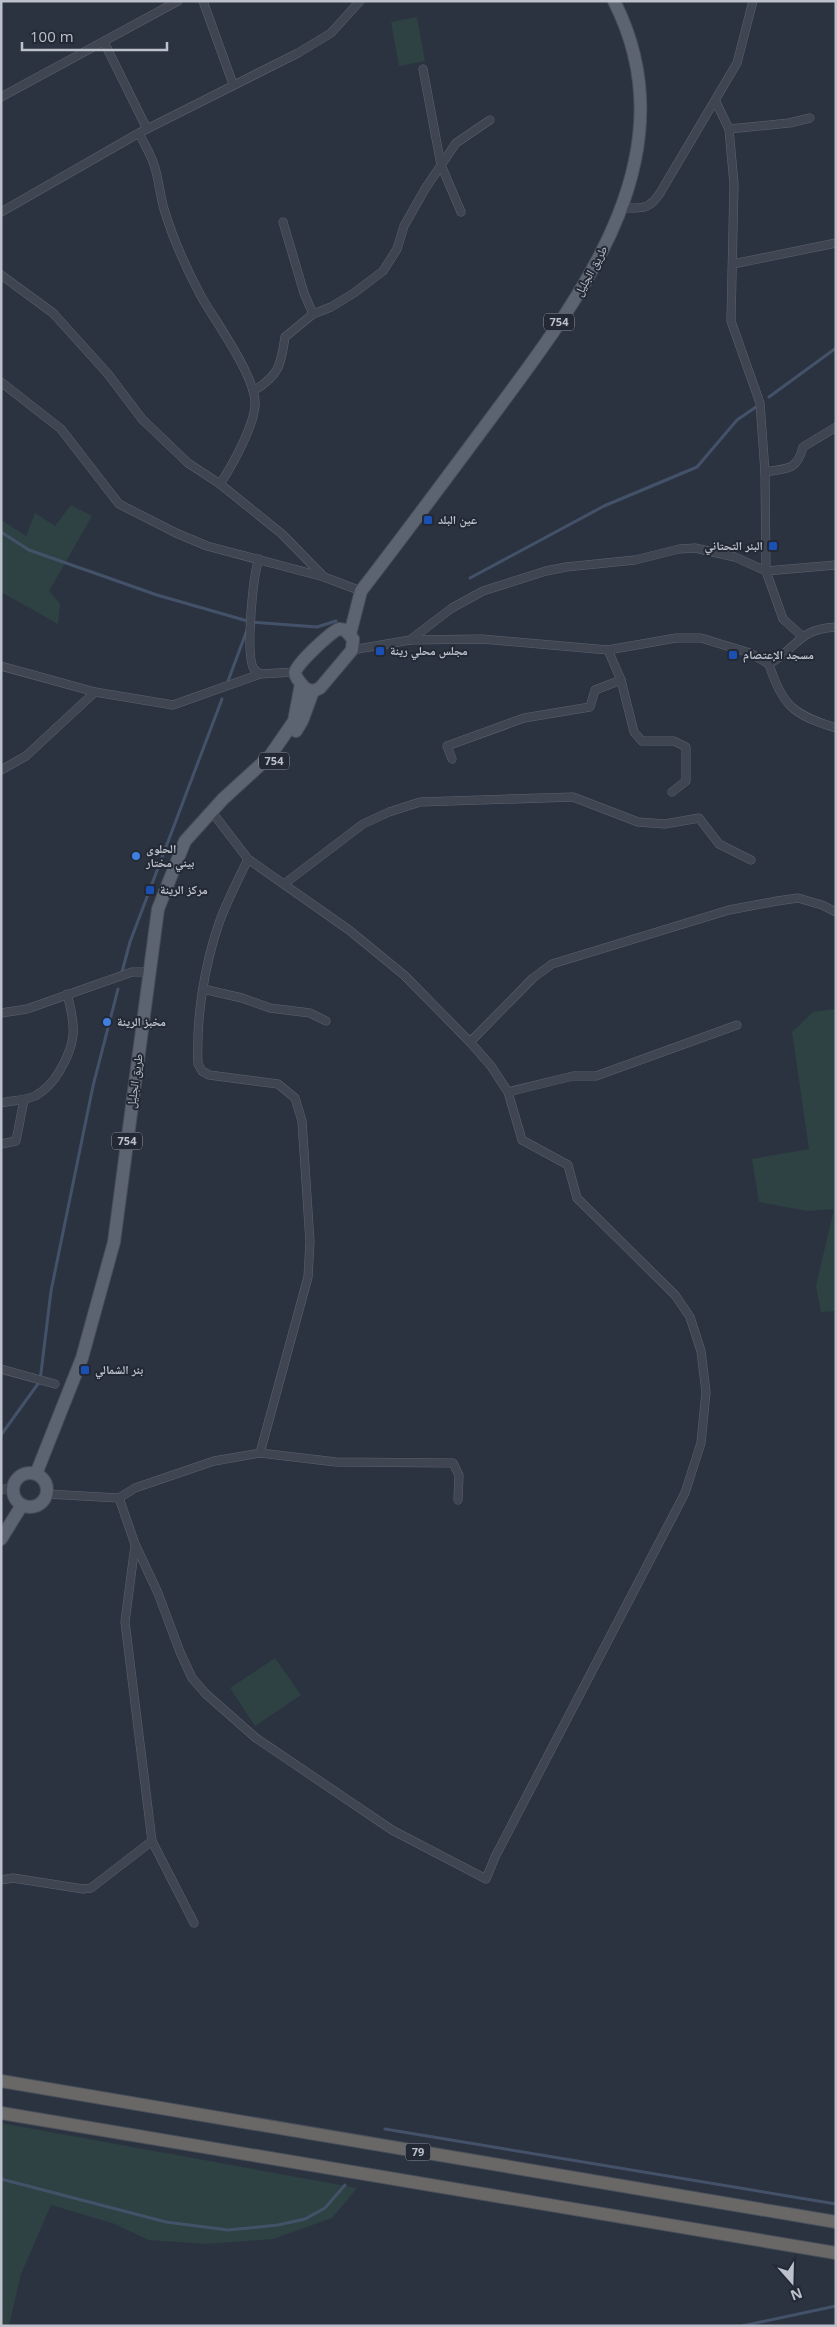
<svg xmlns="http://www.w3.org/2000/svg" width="837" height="2327" viewBox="0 0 837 2327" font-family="'Open Sans','Noto Naskh Arabic',sans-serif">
<rect width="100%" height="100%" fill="#2b3341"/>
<!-- green -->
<g fill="#2e4143">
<polygon points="417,17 425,61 399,66 391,22"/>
<polygon points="71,505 92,516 49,591 60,604 58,624 1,592 1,520 26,536 35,513 55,526"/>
<polygon points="836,1009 836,1311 821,1312 816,1286 834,1209 807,1211 759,1202 752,1159 809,1149 792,1032 813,1012"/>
<polygon points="275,1658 301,1695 255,1726 230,1688"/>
<polygon points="1,2123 357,2188 332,2218 273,2239 206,2244 149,2240 112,2223 51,2205 21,2274 9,2326 1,2326"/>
</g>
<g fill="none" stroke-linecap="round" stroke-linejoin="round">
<!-- stream -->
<g stroke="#445269" stroke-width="3">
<polyline points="769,397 836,348"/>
<polyline points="1,532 29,550 157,595 251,622 317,627 336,621"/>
<polyline points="470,578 604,506 697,467 737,420 756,407"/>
<polyline points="228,681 247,630"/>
<polyline points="122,972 130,942 222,699"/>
<polyline points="1,1435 40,1381 51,1291 93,1086 118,989"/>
<polyline points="385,2129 836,2204"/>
<polyline points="1,2179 166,2222 228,2230 278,2225 305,2219 325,2208 345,2185"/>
<polyline points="742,2326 836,2306"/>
</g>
<!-- minor casing -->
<g stroke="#5d636e" stroke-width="9">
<g id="minor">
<polyline points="203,1 233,84"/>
<polyline points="104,42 147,129"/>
<polyline points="423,69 441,165 461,212"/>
<polyline points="1,97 178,1"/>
<polyline points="716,102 729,129 734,184 731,321 760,403 765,472 766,571 783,619 802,636"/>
<polyline points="729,129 789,123 810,118"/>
<path d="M139 133C144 144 152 156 155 168 159 181 160 195 164 209 173 239 186 268 201 296 215 321 257 378 255 405 254 426 232 466 220 484"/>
<path d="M623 208C642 208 649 210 660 193L737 63 753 1"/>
<polyline points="1,212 139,133 298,53 331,33 360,1"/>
<polyline points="283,222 304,293 313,314"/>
<polyline points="733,264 836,243"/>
<polyline points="1,275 53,313 108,374 142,419 188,463 220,484 282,534 324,577"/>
<polyline points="1,382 61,429 119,504 176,533 207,546 324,577 361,591"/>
<path d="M253 391C279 376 281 365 285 337L313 314 331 307 354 293 383 271 397 249 404 226 425 189 456 143 490 120"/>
<path d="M765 472C787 468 797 471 803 447L836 427"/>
<path d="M259 559C253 575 245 656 254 669 256 671 258 672 260 674"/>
<path d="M836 627C797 629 798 648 769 664 782 706 794 715 836 728"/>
<polyline points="410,640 482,639 608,650 676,638 701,638 750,653 769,664"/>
<polyline points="352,650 410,640 452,608 483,591 546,571 566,567 635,560 679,549 695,548 735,557 766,571 836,565"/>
<polyline points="608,650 621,680 634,732 642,741 674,741 686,747 686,781 672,792"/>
<polyline points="1,666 95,692 173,705 260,674 295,672"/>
<polyline points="452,759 447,746 524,718 590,707 595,690 621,680"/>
<polyline points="1,770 26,756 95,692"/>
<polyline points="212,812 248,859 349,930 404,975 470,1042 533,978 552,964 729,910 777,901 798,898 822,905 836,912"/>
<path d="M248 859C238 880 227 901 219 923 204 967 196 1018 198 1064L202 1071 209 1075 278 1084 295 1098 302 1121 310 1242 308 1277 260 1453"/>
<polyline points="284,884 363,824 389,812 420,802 573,797 638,822 665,824 699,818 719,844 751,860"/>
<polyline points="203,989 242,998 270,1008 310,1013 326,1021"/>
<polyline points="1,1013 27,1009 132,972 150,972"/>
<polyline points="470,1042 491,1066 508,1092 573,1076 596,1076 737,1025"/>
<path d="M1 1103C12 1100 24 1101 35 1096 46 1090 53 1082 59 1072 77 1042 76 1027 67 994"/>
<polyline points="1,1144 16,1141 24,1100"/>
<polyline points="1,1369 55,1384"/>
<polyline points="1,1490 13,1487"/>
<polyline points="46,1494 119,1498 135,1488 214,1461 260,1453 336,1462 453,1463 459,1475 458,1500"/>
<polyline points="119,1498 135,1544 158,1593 180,1652 192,1678 206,1694 256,1738 392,1830 486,1879 495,1857 685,1493 701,1443 706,1392 701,1351 690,1317 675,1295 577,1198 568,1165 522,1140 508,1092"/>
<polyline points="135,1545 125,1622 152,1841 194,1923"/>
<polyline points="1,1880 13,1878 83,1889 91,1888 152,1841"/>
</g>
</g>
<!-- primary casing -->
<g stroke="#484e5a" stroke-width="14">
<g id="primary">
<path d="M339 629 345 630 353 639 352 650 320 688 313 691 306 689C302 685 296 679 295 673 294 666 332 631 339 629Z"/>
<path d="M350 634 361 591C405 534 448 476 491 418 579 299 693 156 614 1"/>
<polyline points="296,731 302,721 313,691"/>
<circle cx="30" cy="1490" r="17"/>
<polyline points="36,1474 82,1358 114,1242 158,909 185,841 223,799 270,756 294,721 301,684"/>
<polyline points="1,1539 22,1505"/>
</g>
</g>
<!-- trunk casing -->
<g stroke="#49505b" stroke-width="14">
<g id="trunk">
<polyline points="1,2081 836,2222"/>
<polyline points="1,2113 836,2253"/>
</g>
</g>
<!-- minor -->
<use href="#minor" stroke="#3f4551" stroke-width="8"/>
<!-- primary -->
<use href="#primary" stroke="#5d6471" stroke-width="12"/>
<!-- trunk -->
<use href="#trunk" stroke="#6a6867" stroke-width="12"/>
</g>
<!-- markers -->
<g fill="#1a4fb4" stroke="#232a36" stroke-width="2">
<rect x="423" y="515" width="10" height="10" rx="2.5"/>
<rect x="768" y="541" width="10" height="10" rx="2.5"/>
<rect x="375" y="646" width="10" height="10" rx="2.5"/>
<rect x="728" y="650" width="10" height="10" rx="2.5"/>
<rect x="145" y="885" width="10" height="10" rx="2.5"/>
<rect x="80" y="1365" width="10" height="10" rx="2.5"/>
</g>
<g fill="#3f7fe0" stroke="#232a36" stroke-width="2">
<circle cx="136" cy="856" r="5"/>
<circle cx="107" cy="1022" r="5"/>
</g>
<g text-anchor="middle" stroke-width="4" stroke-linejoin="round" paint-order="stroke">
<!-- shield labels -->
<g fill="#232a36" stroke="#8e949e" stroke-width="1">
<rect x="544" y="313.5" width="30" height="17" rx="4"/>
<rect x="259" y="752.5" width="30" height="17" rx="4"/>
<rect x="112" y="1132.5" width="30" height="17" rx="4"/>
<rect x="405.5" y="2143.5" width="25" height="17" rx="4"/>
</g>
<g font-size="11" font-weight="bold" fill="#bcc1cb">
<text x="559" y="326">754</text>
<text x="274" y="765">754</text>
<text x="127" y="1145">754</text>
<text x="418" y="2156">79</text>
</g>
<!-- street labels -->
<g font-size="12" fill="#bcc1cb" stroke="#232a36">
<text transform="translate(591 271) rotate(-61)" y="4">طريق الجليل</text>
<text transform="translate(135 1081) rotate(-82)" y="4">طريق الجليل</text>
</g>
<!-- poi labels -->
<g font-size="12" font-weight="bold" fill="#bcc1cb" stroke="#232a36" text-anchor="start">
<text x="438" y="524">عين البلد</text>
<text x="763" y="550" text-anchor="end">البئر التحتاني</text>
<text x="390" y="655">مجلس محلي رينة</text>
<text x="743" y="659">مسجد الإعتصام</text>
<text x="146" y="853">الحلوى<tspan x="146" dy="14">بيني مختار</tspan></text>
<text x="160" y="894">مركز الرينة</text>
<text x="117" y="1026">مخبز الرينة</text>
<text x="95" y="1374">بئر الشمالي</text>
</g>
</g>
<!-- border -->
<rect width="837" height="2327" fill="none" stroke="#bcc1cb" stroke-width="5"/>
<!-- north arrow -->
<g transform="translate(792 2282) rotate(160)" stroke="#232a36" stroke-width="4" paint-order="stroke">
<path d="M0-4L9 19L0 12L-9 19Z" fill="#bcc1cb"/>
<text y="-8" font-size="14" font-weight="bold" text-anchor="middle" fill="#bcc1cb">N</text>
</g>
<!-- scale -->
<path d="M22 42v8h145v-8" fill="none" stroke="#bcc1cb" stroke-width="2.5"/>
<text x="30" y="42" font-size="15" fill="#bcc1cb" stroke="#232a36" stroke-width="4" paint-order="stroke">100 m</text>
</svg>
